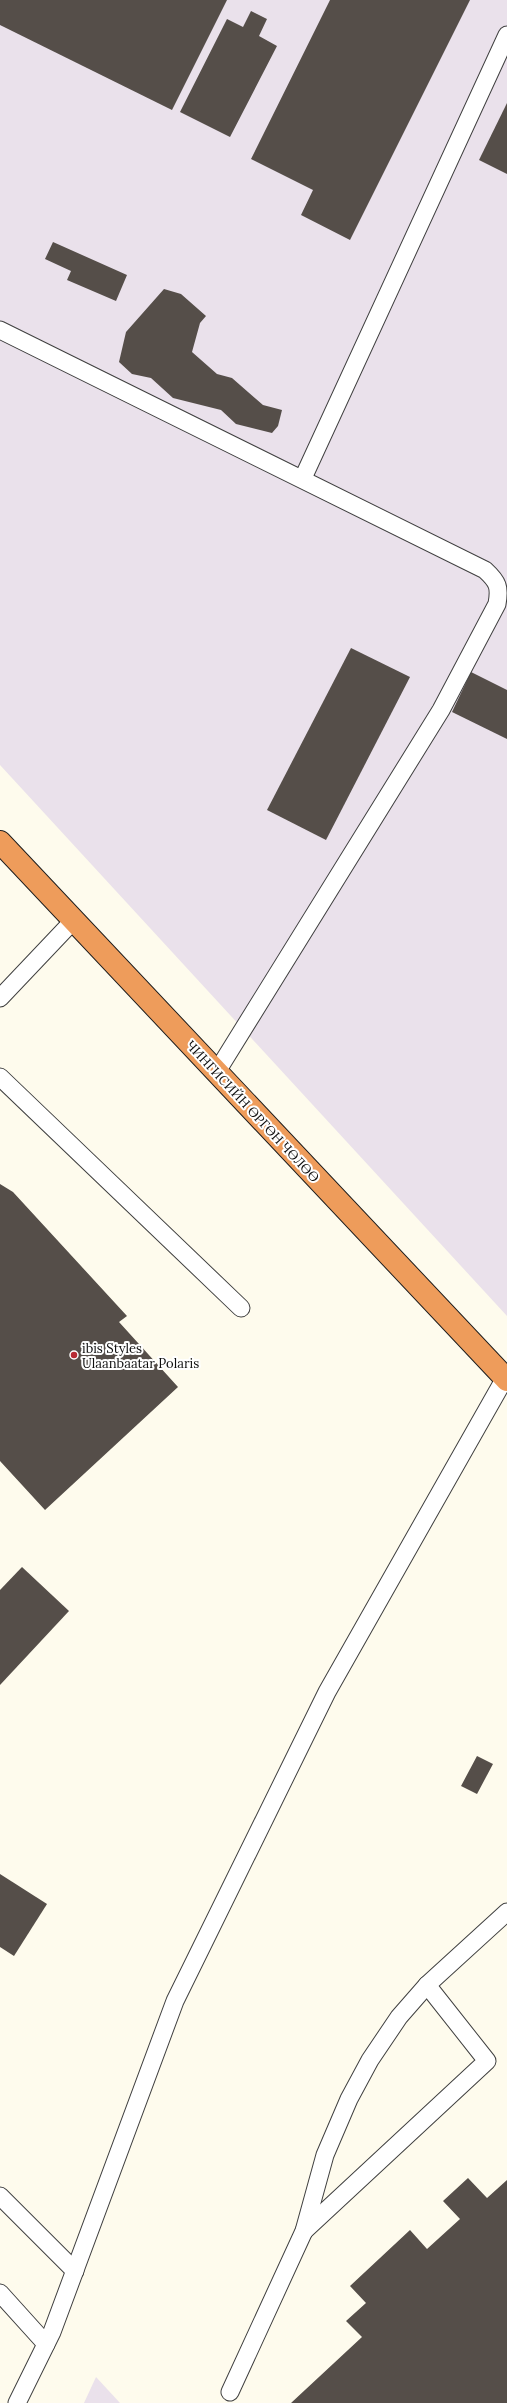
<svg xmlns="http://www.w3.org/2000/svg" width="507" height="2403" viewBox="0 0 507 2403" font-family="Lora,serif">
<rect width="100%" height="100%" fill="#fefbed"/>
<!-- industrial -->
<g fill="#eae1eb">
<polygon points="0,0 507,0 507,1316 0,765"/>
<polygon points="96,2377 120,2403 84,2403"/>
</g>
<!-- building -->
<g fill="#554e49">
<polygon points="0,0 227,0 172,110 0,25"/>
<polygon points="330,0 470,0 350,240 301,215 313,190 251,159"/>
<polygon points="251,11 267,19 259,36 277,46 230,137 180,112 227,19 243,27"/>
<polygon points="507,103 507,174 479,160"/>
<polygon points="53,242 127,275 116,301 67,280 71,271 45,259"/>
<polygon points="164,289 181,294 206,316 200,323 192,352 217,374 232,378 263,405 282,410 278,426 272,433 236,424 221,410 173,398 151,378 132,374 119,362 126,332"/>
<polygon points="351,648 410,677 326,840 267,810"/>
<polygon points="471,672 507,690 507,739 452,712"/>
<polygon points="0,1184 13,1192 127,1316 119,1322 178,1387 45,1510 0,1461"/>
<polygon points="22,1567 69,1611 0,1685 0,1590"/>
<polygon points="477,1756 493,1764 477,1794 461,1786"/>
<polygon points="0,1874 47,1904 14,1956 0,1947"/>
<polygon points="468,2178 487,2198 507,2180 507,2403 291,2403 362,2337 346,2321 366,2303 350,2286 410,2230 427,2249 460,2219 443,2201"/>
</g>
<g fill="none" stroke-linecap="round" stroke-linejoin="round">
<!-- lane casing -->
<g stroke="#404040" stroke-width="19">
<g id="lane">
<path d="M0 330 485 570C498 582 500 587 497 604L441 710 216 1073"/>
<polyline points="303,478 507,35"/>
<polyline points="0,998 73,921"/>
<polyline points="0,1077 241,1308"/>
<polyline points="0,2196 75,2271"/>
<polyline points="304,2231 487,2061 427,1985"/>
<polyline points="0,2293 46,2344"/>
<polyline points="230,2392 304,2231 325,2155 349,2099 370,2060 399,2017 427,1985 507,1912"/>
<polyline points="17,2403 52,2332 175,2001 327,1692 505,1378"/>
</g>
</g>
<!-- highway casing -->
<g stroke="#1e1e1e" stroke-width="24">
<polyline id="highway" points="0,842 507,1380"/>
</g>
<!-- lane -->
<use href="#lane" stroke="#fff" stroke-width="17"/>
<!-- highway -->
<use href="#highway" stroke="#ee9c5b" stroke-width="22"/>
</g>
<!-- markers -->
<circle fill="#b72a33" stroke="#fff" stroke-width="1.5" cx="74" cy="1355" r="4"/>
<g text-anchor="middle" stroke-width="4" stroke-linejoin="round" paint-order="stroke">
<!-- street labels -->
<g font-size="13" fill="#0d0d0d" stroke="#fff">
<text transform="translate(253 1111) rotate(47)" y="5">ЧИНГИСИЙН ӨРГӨН ЧӨЛӨӨ</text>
</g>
<!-- poi labels -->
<g font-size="13" fill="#0d0d0d" stroke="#fff" text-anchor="start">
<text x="82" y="1353">ibis Styles<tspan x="82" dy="15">Ulaanbaatar Polaris</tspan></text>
</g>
</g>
</svg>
